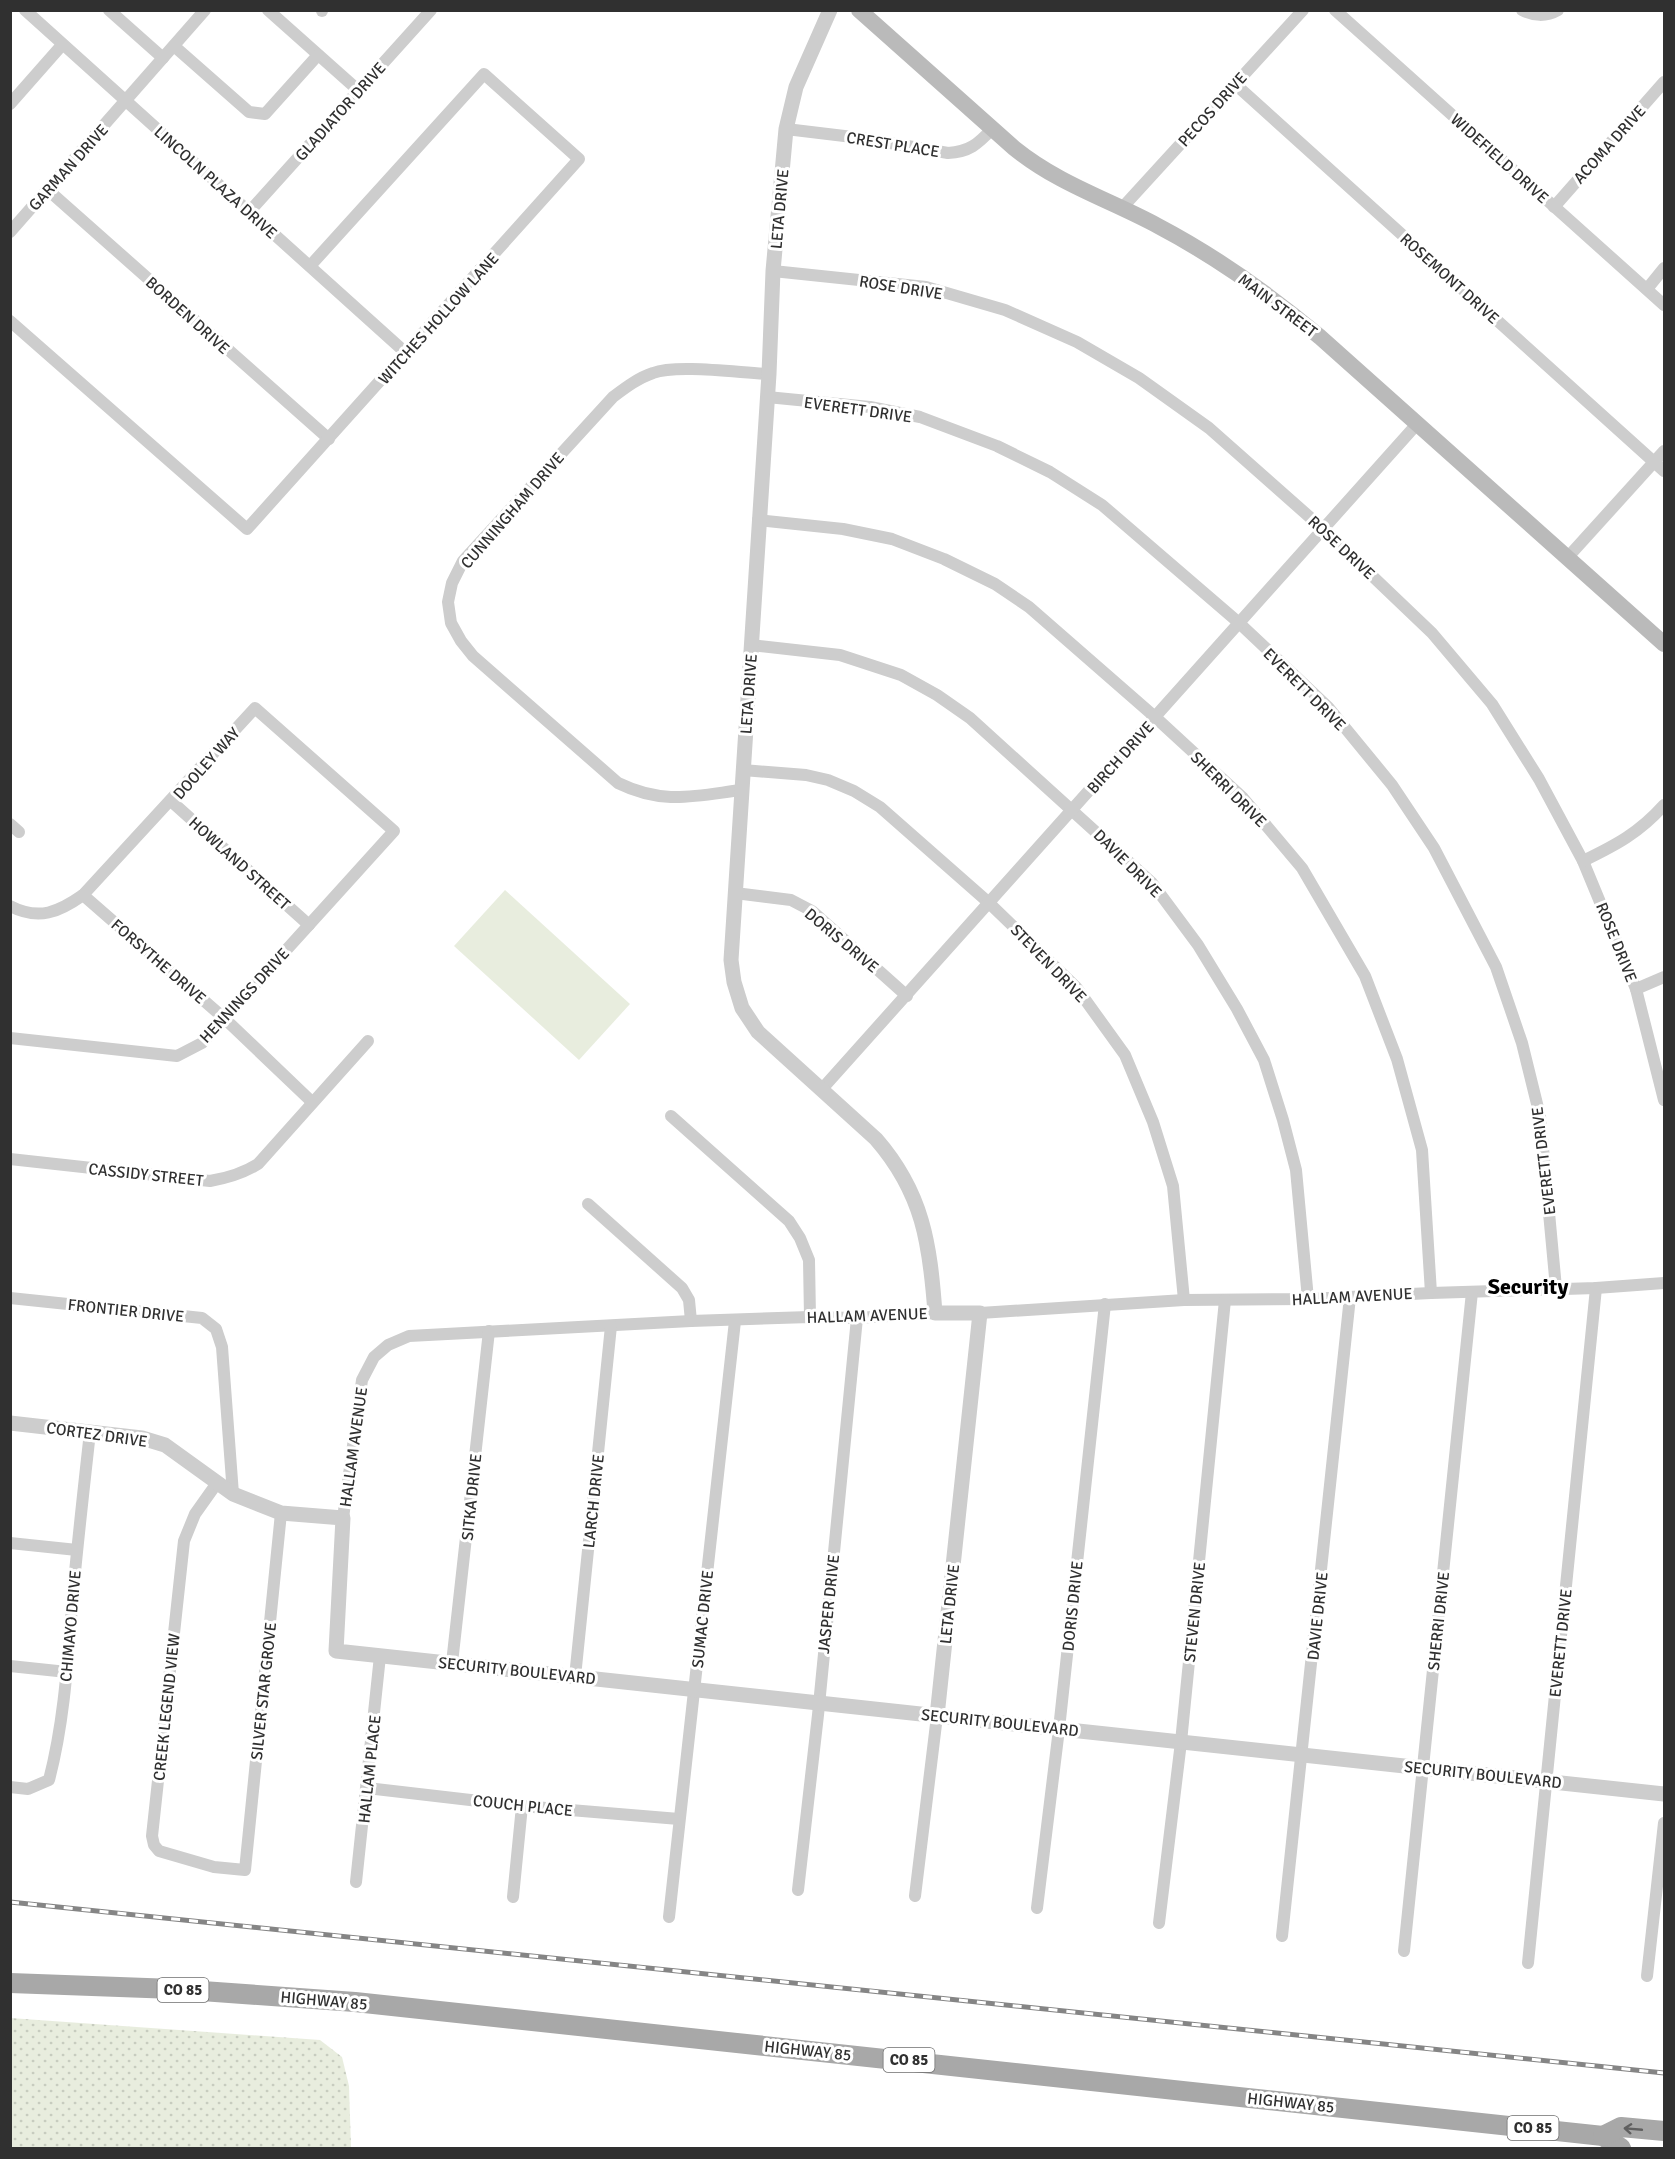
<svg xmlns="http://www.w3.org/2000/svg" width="1675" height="2159" viewBox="0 0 1675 2159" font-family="Signika,sans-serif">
<defs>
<pattern id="grass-dots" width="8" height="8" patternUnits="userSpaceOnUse" patternTransform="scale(1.5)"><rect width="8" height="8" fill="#e8edde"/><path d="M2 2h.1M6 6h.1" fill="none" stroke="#c7ccbf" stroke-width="1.8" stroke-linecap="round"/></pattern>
</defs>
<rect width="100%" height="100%" fill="#fff"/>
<!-- grass -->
<polygon fill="url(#grass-dots)" points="10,2018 320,2040 342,2057 349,2086 351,2148 11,2148"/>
<!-- green -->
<polygon fill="#e8edde" points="505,890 630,1004 579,1060 454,946"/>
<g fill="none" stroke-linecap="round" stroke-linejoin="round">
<!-- minor -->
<g stroke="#cdcdcd" stroke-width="12">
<polyline points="25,10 406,353"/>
<polyline points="109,10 163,58"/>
<polyline points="268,10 359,91"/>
<polyline points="1335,10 1664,305"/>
<path d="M1522 10C1533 16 1546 17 1558 10"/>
<polyline points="322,11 322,10"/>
<polyline points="174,46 249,112 265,114 318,55"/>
<polyline points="1235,84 1664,471"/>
<polyline points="10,104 62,45"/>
<path d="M786 129 861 138 948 153C969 152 978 144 992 129"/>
<polyline points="48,190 329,439"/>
<polyline points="1554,207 1664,82"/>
<polyline points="1122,208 1303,10"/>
<polyline points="249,212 431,10"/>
<polyline points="10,232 205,10"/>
<polyline points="773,271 926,287 1005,310 1077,342 1139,378 1209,428 1322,528 1432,633 1492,704 1539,779 1583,861 1636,989 1664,1100"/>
<polyline points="1647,289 1664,268"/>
<polyline points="10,321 247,529 579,159 484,74 310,266"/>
<polyline points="767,397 870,407 920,417 997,446 1050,472 1102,505 1238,622 1328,707 1392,785 1434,848 1496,967 1522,1043 1540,1116 1556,1288"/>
<polyline points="758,520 843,529 892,539 944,559 995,584 1029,607 1155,717 1243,798 1302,868 1365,976 1397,1059 1422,1150 1431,1293"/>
<polyline points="1568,557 1664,451"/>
<polyline points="751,645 840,655 901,675 937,695 970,718 1152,883 1198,945 1237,1009 1264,1060 1283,1120 1296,1170 1308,1299"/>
<polyline points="743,770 806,775 828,780 854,791 880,807 988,902 1076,987 1125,1055 1153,1122 1173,1186 1184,1300"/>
<path d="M741 790C694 796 663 805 618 783L473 656 461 641 451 623 448 602 452 583 463 561 613 397C625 388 638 378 653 373 677 364 740 373 769 374"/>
<polyline points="171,801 309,925"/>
<polyline points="10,824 19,832"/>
<path d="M1583 861C1616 845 1639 833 1664 805"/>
<polyline points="735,893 791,900 812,911 907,996"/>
<polyline points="83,895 225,1019 312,1102"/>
<path d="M10 906C39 921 59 912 83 895L255 708 394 831 202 1043 177 1056 10 1038"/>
<polyline points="1636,989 1664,977"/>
<polyline points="822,1089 1417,424"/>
<polyline points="671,1116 789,1221 800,1238 809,1260 810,1317"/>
<path d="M10 1159 210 1181C228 1178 242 1174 258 1164L368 1041"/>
<polyline points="588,1204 682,1288 689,1300 691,1321"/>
<polyline points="10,1298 202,1318 216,1329 222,1347 233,1494"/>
<polyline points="980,1313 1184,1300 1308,1299 1431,1293 1596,1288 1664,1283"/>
<polyline points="217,1483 195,1514 184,1541 152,1836 154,1845 159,1851 214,1867 245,1870 281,1513"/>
<polyline points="343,1518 362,1380 374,1357 388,1345 409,1336 691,1321 810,1317 857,1318 935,1313"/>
<polyline points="10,1543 77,1550"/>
<polyline points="452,1663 489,1331"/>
<polyline points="10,1666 67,1672"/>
<polyline points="575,1677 611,1326"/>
<path d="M10 1787 28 1789 49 1780C65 1719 68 1655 73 1593 78 1539 84 1486 90 1432"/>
<polyline points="367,1788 522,1806 679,1819"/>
<polyline points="356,1882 380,1656"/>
<polyline points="798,1890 818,1715 857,1318"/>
<polyline points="915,1896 937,1716"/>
<polyline points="513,1897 522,1806"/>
<polyline points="1037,1908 1059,1729 1105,1304"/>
<polyline points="669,1917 735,1321"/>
<polyline points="1159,1923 1181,1742 1225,1300"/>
<polyline points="1282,1936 1350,1297"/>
<polyline points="1404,1951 1472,1292"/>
<polyline points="1528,1963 1596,1288"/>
<polyline points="1647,1976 1664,1823"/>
</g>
<!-- tertiary -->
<g stroke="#cdcdcd" stroke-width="15">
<path d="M830 10 796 87 786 129 773 271 769 374 731 960 734 982 742 1008 758 1032 876 1139C923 1193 930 1244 935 1313H980L937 1716"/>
<polyline points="10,1423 142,1438 165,1445 233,1494 281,1513 343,1518 336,1651 1664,1794"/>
</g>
<!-- secondary -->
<path stroke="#bababa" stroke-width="16" d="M859 10 1014 148C1060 185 1108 199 1158 226 1217 257 1270 295 1320 337L1664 644"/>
<!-- primary -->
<g stroke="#a8a8a8" stroke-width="20">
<polyline points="10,1983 174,1989 355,2002 1603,2136 1621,2148"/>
<polyline points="1603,2136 1621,2127 1664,2131"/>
</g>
<!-- rail casing -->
<g stroke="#858585" stroke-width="5">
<polyline id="rail" points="10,1902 1664,2073"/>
</g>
<!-- rail -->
<use href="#rail" stroke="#fff" stroke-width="3" stroke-dasharray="9" stroke-linecap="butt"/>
</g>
<!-- one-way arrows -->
<defs><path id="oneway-shaft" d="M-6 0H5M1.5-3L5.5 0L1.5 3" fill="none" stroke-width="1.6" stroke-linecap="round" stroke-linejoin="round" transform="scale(1.5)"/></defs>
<use stroke="#606060" href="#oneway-shaft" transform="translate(1633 2129) rotate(-175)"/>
<g text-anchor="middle" stroke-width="6" stroke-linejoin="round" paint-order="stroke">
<!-- shield labels -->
<g fill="#fff" stroke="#6e6e6e" stroke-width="1.5">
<rect x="157.5" y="1978" width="51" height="24" rx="4.5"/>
<rect x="883.5" y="2048" width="51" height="24" rx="4.5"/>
<rect x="1507.5" y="2116" width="51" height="24" rx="4.5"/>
</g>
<g font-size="15" font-weight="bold" fill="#303030">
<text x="183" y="1995">CO 85</text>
<text x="909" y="2065">CO 85</text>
<text x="1533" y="2133">CO 85</text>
</g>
<!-- street labels -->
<g font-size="16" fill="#303030" stroke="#fff">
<text transform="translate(1212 109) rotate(-48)" y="6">PECOS DRIVE</text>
<text transform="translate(340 111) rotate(-48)" y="6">GLADIATOR DRIVE</text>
<text transform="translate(893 144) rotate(9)" y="6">CREST PLACE</text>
<text transform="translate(1609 144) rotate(-48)" y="6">ACOMA DRIVE</text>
<text transform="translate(1500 158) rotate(42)" y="6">WIDEFIELD DRIVE</text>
<text transform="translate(68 167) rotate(-48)" y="6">GARMAN DRIVE</text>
<text transform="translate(216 182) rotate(42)" y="6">LINCOLN PLAZA DRIVE</text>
<text transform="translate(779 209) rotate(-85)" y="6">LETA DRIVE</text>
<text transform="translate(1450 278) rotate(42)" y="6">ROSEMONT DRIVE</text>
<text transform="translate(901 287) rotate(9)" y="6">ROSE DRIVE</text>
<text transform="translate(1278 305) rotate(37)" y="6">MAIN STREET</text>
<text transform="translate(188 315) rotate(42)" y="6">BORDEN DRIVE</text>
<text transform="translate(438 318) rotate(-48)" y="6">WITCHES HOLLOW LANE</text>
<text transform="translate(858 409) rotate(8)" y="6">EVERETT DRIVE</text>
<text transform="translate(512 510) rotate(-49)" y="6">CUNNINGHAM DRIVE</text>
<text transform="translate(1342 547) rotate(43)" y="6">ROSE DRIVE</text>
<text transform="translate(1305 689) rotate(45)" y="6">EVERETT DRIVE</text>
<text transform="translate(748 694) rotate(-86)" y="6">LETA DRIVE</text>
<text transform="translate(1120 757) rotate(-48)" y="6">BIRCH DRIVE</text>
<text transform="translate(206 763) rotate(-48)" y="6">DOOLEY WAY</text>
<text transform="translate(1229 789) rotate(45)" y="6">SHERRI DRIVE</text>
<text transform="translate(240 863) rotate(42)" y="6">HOWLAND STREET</text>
<text transform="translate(1128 863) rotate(45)" y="6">DAVIE DRIVE</text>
<text transform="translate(842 940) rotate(40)" y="6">DORIS DRIVE</text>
<text transform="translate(1617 942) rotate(68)" y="6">ROSE DRIVE</text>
<text transform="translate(159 961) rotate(41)" y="6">FORSYTHE DRIVE</text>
<text transform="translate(1049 963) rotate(46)" y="6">STEVEN DRIVE</text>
<text transform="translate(244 995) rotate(-47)" y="6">HENNINGS DRIVE</text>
<text transform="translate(1543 1161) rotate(-97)" y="6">EVERETT DRIVE</text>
<text transform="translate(146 1174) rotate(6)" y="6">CASSIDY STREET</text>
<text transform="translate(1352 1296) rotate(-3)" y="6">HALLAM AVENUE</text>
<text transform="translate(126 1310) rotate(6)" y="6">FRONTIER DRIVE</text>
<text transform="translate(867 1315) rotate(-2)" y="6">HALLAM AVENUE</text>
<text transform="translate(97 1434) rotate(8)" y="6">CORTEZ DRIVE</text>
<text transform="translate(353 1447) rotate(-82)" y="6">HALLAM AVENUE</text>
<text transform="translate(471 1497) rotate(-84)" y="6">SITKA DRIVE</text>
<text transform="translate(593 1501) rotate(-84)" y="6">LARCH DRIVE</text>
<text transform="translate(828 1604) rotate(-84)" y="6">JASPER DRIVE</text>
<text transform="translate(949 1604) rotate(-84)" y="6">LETA DRIVE</text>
<text transform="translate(1072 1606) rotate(-84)" y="6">DORIS DRIVE</text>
<text transform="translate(1194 1612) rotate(-84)" y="6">STEVEN DRIVE</text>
<text transform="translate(1317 1616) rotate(-84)" y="6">DAVIE DRIVE</text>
<text transform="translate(702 1619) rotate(-84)" y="6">SUMAC DRIVE</text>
<text transform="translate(1438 1621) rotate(-84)" y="6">SHERRI DRIVE</text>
<text transform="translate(70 1626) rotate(-85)" y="6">CHIMAYO DRIVE</text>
<text transform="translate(1560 1643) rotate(-84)" y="6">EVERETT DRIVE</text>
<text transform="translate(517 1670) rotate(6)" y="6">SECURITY BOULEVARD</text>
<text transform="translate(263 1691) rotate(-84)" y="6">SILVER STAR GROVE</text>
<text transform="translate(166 1707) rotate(-84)" y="6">CREEK LEGEND VIEW</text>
<text transform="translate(1000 1722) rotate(6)" y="6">SECURITY BOULEVARD</text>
<text transform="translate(369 1769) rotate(-84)" y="6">HALLAM PLACE</text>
<text transform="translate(1483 1774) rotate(6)" y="6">SECURITY BOULEVARD</text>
<text transform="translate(523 1805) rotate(6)" y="6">COUCH PLACE</text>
<text transform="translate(324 2000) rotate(5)" y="6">HIGHWAY 85</text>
<text transform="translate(808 2050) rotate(6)" y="6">HIGHWAY 85</text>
<text transform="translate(1291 2102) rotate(6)" y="6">HIGHWAY 85</text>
</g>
<!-- district labels -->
<g font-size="22" font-weight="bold" fill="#000" stroke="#fff">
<text x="1528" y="1294">Security</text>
</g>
</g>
<!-- border -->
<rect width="1675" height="2159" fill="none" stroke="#303030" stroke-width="24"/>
</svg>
